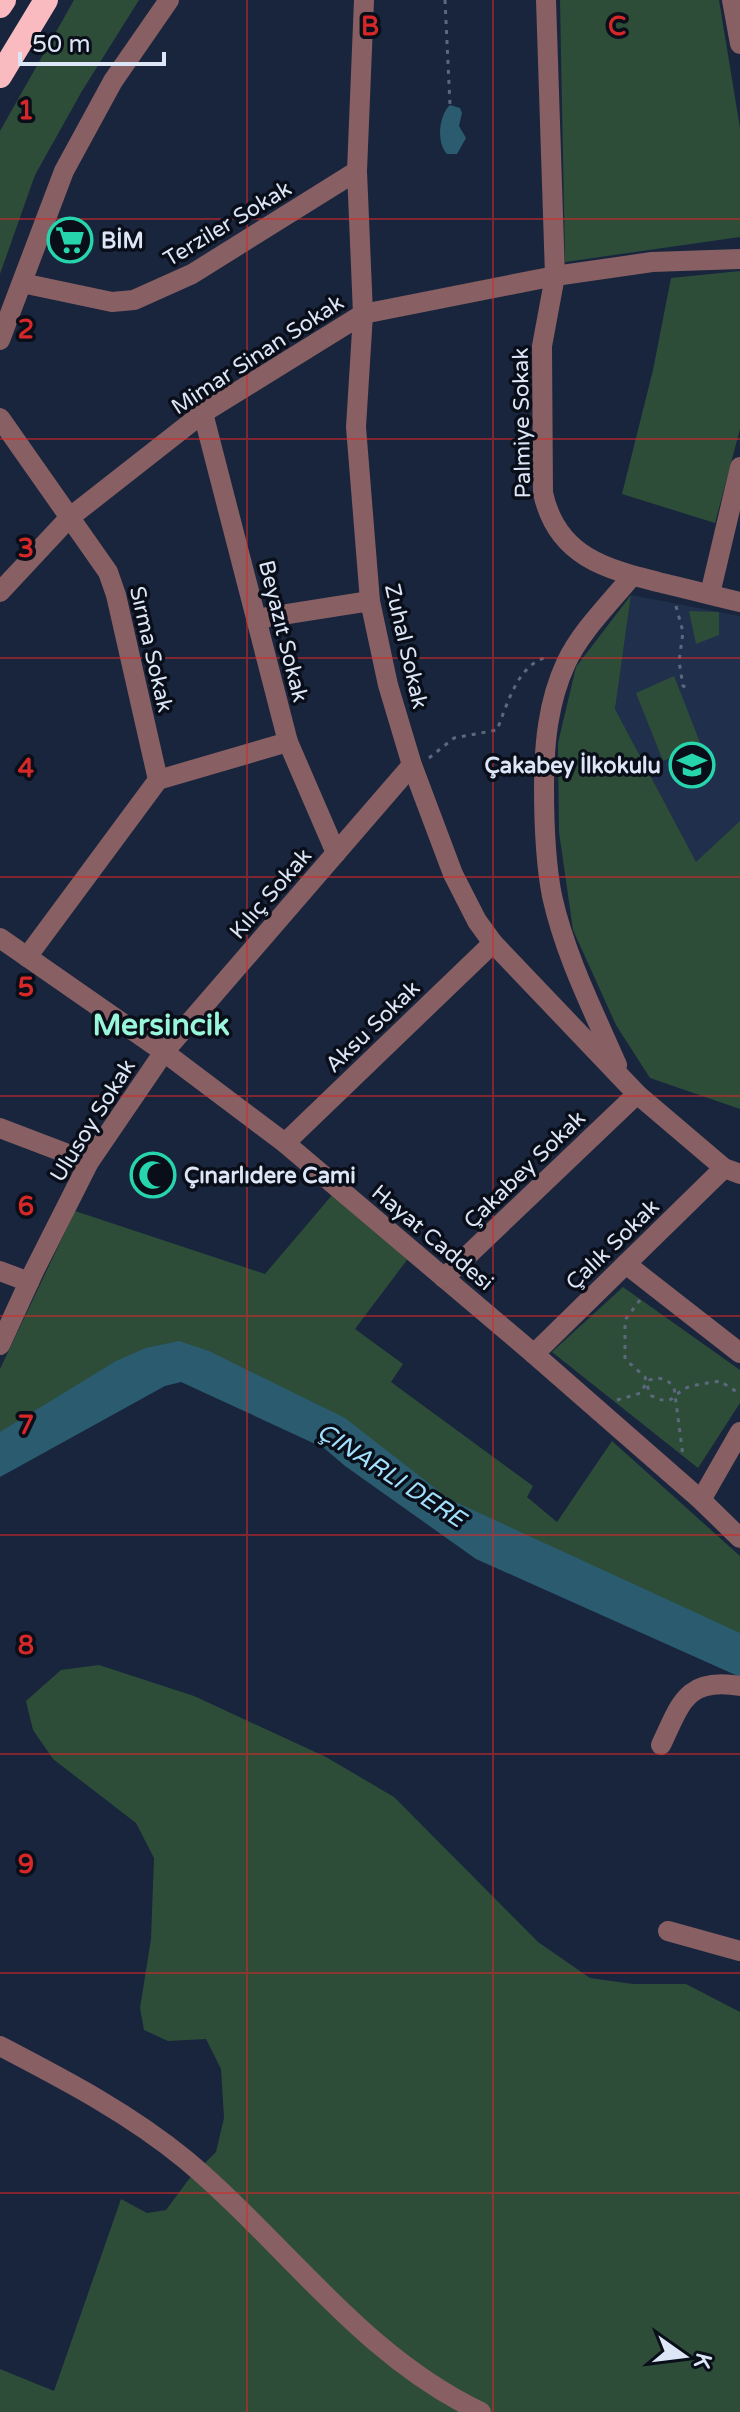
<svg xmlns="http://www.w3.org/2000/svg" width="740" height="2412" viewBox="0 0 740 2412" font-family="'Varela Round',sans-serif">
<rect width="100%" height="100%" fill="#18253d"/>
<!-- built -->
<polygon fill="#1f2f4c" points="631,595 740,616 740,821 696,863 615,709"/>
<!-- green -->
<g fill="#2d4d38">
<polygon points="74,0 139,0 82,91 35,175 0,274 0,131"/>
<polygon points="560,0 719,0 740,128 740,237 565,262"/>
<polygon points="740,271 740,429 715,523 622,494 653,370 671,278"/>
<polygon points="631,595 615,709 696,862 740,821 740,1109 650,1078 616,1025 573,930 559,832 558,743 576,667"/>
<polygon points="689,611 719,612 719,635 696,644"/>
<polygon points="674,676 701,745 663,761 636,693"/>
<polygon points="338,1188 413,1252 355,1329 403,1364 391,1382 533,1486 527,1497 557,1522 612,1441 740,1556 740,1650 192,1370 0,1455 0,1369 75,1211 265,1274"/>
<polygon points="623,1287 740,1370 740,1403 698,1468 552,1352"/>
<polygon points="99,1665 194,1696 326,1757 394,1797 538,1942 590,1978 633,1984 686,1984 740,2012 740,2412 0,2412 0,2369 54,2391 121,2199 147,2213 166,2210 189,2179 216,2152 224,2118 221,2069 206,2039 168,2041 144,2030 140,2008 151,1939 154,1858 136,1823 53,1759 33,1730 26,1701 61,1670"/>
</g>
<!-- water -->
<g fill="#2a5b6f">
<path d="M450 105 460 108 462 113 459 126 466 138 457 154H447C436 142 439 115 450 105Z"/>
<polygon points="179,1341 209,1351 345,1418 449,1499 740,1633 740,1677 476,1559 345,1466 324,1448 181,1382 165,1386 0,1477 0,1432 116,1361 146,1348"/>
</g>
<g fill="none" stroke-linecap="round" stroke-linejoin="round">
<!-- path -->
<g stroke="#5c687d" stroke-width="3" stroke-dasharray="4 6" stroke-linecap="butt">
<polyline points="445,0 450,105"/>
<polyline points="676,606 683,632 679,661 683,686 691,689"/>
<path d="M429 758 454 738 497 730C507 705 518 663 548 657"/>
<path d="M640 1300 625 1320V1359L645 1377 650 1395C674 1408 671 1395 686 1388 696 1384 710 1383 720 1381L740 1394"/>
<path d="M617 1400 641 1393 647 1381C659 1376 666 1378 674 1387L683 1456"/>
</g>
<!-- minor -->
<g stroke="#885f62" stroke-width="20">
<polyline points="364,0 357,171 363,314 356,427 370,601 388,685 412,765 453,874 477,921 493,943 637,1094 724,1168 740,1174"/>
<path d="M546 0 555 276 542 346 543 493C557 557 606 569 662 583 688 589 714 596 740 602"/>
<polyline points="732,0 740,44"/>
<polyline points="22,283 112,302 134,300 192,274 357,171"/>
<polyline points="0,340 64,171 113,81 169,0"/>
<polyline points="203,413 288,742 336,853"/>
<polyline points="0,418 108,572 116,595 158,780"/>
<polyline points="0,592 69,518 203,413 363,314 555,276 652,262 740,259"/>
<polyline points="710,594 740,467"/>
<polyline points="256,619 370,601"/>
<polyline points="0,938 164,1052 285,1143 534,1354 701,1500 740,1538"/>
<polyline points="27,957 158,780 288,742"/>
<path d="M617 1065C593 1010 565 955 552 896 545 860 544 823 544 787 544 744 548 702 566 663 581 631 610 603 632 576"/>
<polyline points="0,1128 89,1162"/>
<polyline points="285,1143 493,943"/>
<polyline points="626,1264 740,1353"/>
<polyline points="0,1271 29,1282"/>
<polyline points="444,1278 637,1094"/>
<polyline points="0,1345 34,1271 89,1162 164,1052 412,765"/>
<polyline points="534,1354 724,1168"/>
<polyline points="701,1500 740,1432"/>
<path d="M661 1745C681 1703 686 1677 740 1686"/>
<polyline points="668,1931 740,1951"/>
<path d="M0 2046C65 2080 129 2113 186 2160 285 2243 362 2356 481 2412"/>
</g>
<!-- highway -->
<g stroke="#fabbc0" stroke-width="24">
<polyline points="0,6 4,0"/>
<polyline points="0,76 46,0"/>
</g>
</g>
<!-- grid -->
<path fill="none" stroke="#d62828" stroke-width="2" stroke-opacity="0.55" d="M247 0V2412M493 0V2412M0 219H740M0 439H740M0 658H740M0 877H740M0 1096H740M0 1316H740M0 1535H740M0 1754H740M0 1973H740M0 2193H740"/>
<!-- icons -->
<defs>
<g id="supermarket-ring" transform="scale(2.3)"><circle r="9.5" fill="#090e19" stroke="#27d5ad" stroke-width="1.5"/><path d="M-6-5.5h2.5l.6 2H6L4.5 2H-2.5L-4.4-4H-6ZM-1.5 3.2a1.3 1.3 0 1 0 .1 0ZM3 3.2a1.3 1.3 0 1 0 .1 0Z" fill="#27d5ad"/></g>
<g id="school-ring" transform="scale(2.3)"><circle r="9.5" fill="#090e19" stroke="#27d5ad" stroke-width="1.5"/><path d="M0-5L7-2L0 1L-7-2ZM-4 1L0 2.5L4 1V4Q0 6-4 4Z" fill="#27d5ad"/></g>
<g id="mosque-ring" transform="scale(2.3)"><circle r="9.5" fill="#090e19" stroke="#27d5ad" stroke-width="1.5"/><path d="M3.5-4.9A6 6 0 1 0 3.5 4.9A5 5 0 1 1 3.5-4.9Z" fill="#27d5ad"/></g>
</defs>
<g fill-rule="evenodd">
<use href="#supermarket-ring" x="70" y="240"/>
<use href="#school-ring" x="692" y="765"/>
<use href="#mosque-ring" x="153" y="1175"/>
</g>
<g text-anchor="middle" stroke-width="7" stroke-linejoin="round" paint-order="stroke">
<!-- street labels -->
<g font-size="22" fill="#dce6f6" stroke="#090e19">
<text transform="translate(227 223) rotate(-31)" y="8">Terziler Sokak</text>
<text transform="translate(257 354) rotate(-33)" y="8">Mimar Sinan Sokak</text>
<text transform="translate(521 423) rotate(-91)" y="8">Palmiye Sokak</text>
<text transform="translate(284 631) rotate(76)" y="8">Beyazıt Sokak</text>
<text transform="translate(407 646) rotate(77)" y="8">Zuhal Sokak</text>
<text transform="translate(152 649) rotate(77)" y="8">Sırma Sokak</text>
<text transform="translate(270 893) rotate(-49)" y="8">Kılıç Sokak</text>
<text transform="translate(372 1026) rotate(-44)" y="8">Aksu Sokak</text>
<text transform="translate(92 1120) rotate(-58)" y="8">Ulusoy Sokak</text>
<text transform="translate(524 1169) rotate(-44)" y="8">Çakabey Sokak</text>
<text transform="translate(433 1237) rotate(40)" y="8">Hayat Caddesi</text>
<text transform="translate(612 1244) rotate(-44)" y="8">Çalık Sokak</text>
</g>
<!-- poi labels -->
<g font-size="22" font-weight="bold" fill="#dce6f6" stroke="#090e19" text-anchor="start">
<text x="101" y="248">BİM</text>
<text x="661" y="773" text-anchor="end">Çakabey İlkokulu</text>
<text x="184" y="1183">Çınarlıdere Cami</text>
</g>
<!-- water labels -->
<g font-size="24" font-style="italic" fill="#a2e0fc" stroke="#090e19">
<text transform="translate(391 1475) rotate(33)" y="8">ÇINARLI DERE</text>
</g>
<!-- district labels -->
<g font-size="30" font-weight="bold" fill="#98f7da" stroke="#090e19">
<text x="161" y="1035">Mersincik</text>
</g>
</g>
<g font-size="26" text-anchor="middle" font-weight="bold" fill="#d62828" stroke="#090e19" stroke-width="7" stroke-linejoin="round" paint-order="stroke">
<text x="370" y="35">B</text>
<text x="617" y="35">C</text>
<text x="26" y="119">1</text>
<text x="26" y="338">2</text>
<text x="26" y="557">3</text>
<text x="26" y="777">4</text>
<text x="26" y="996">5</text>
<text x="26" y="1215">6</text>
<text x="26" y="1434">7</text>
<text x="26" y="1654">8</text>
<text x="26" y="1873">9</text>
</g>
<!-- north arrow -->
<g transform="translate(684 2356) rotate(104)" stroke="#090e19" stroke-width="6" paint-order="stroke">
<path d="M0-6L14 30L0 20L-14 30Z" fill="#dce6f6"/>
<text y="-12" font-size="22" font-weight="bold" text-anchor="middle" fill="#dce6f6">K</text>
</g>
<!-- scale -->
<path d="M20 52v12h144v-12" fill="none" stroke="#dce6f6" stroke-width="4"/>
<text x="32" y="52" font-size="24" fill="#dce6f6" stroke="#090e19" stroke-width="6" paint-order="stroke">50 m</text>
</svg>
